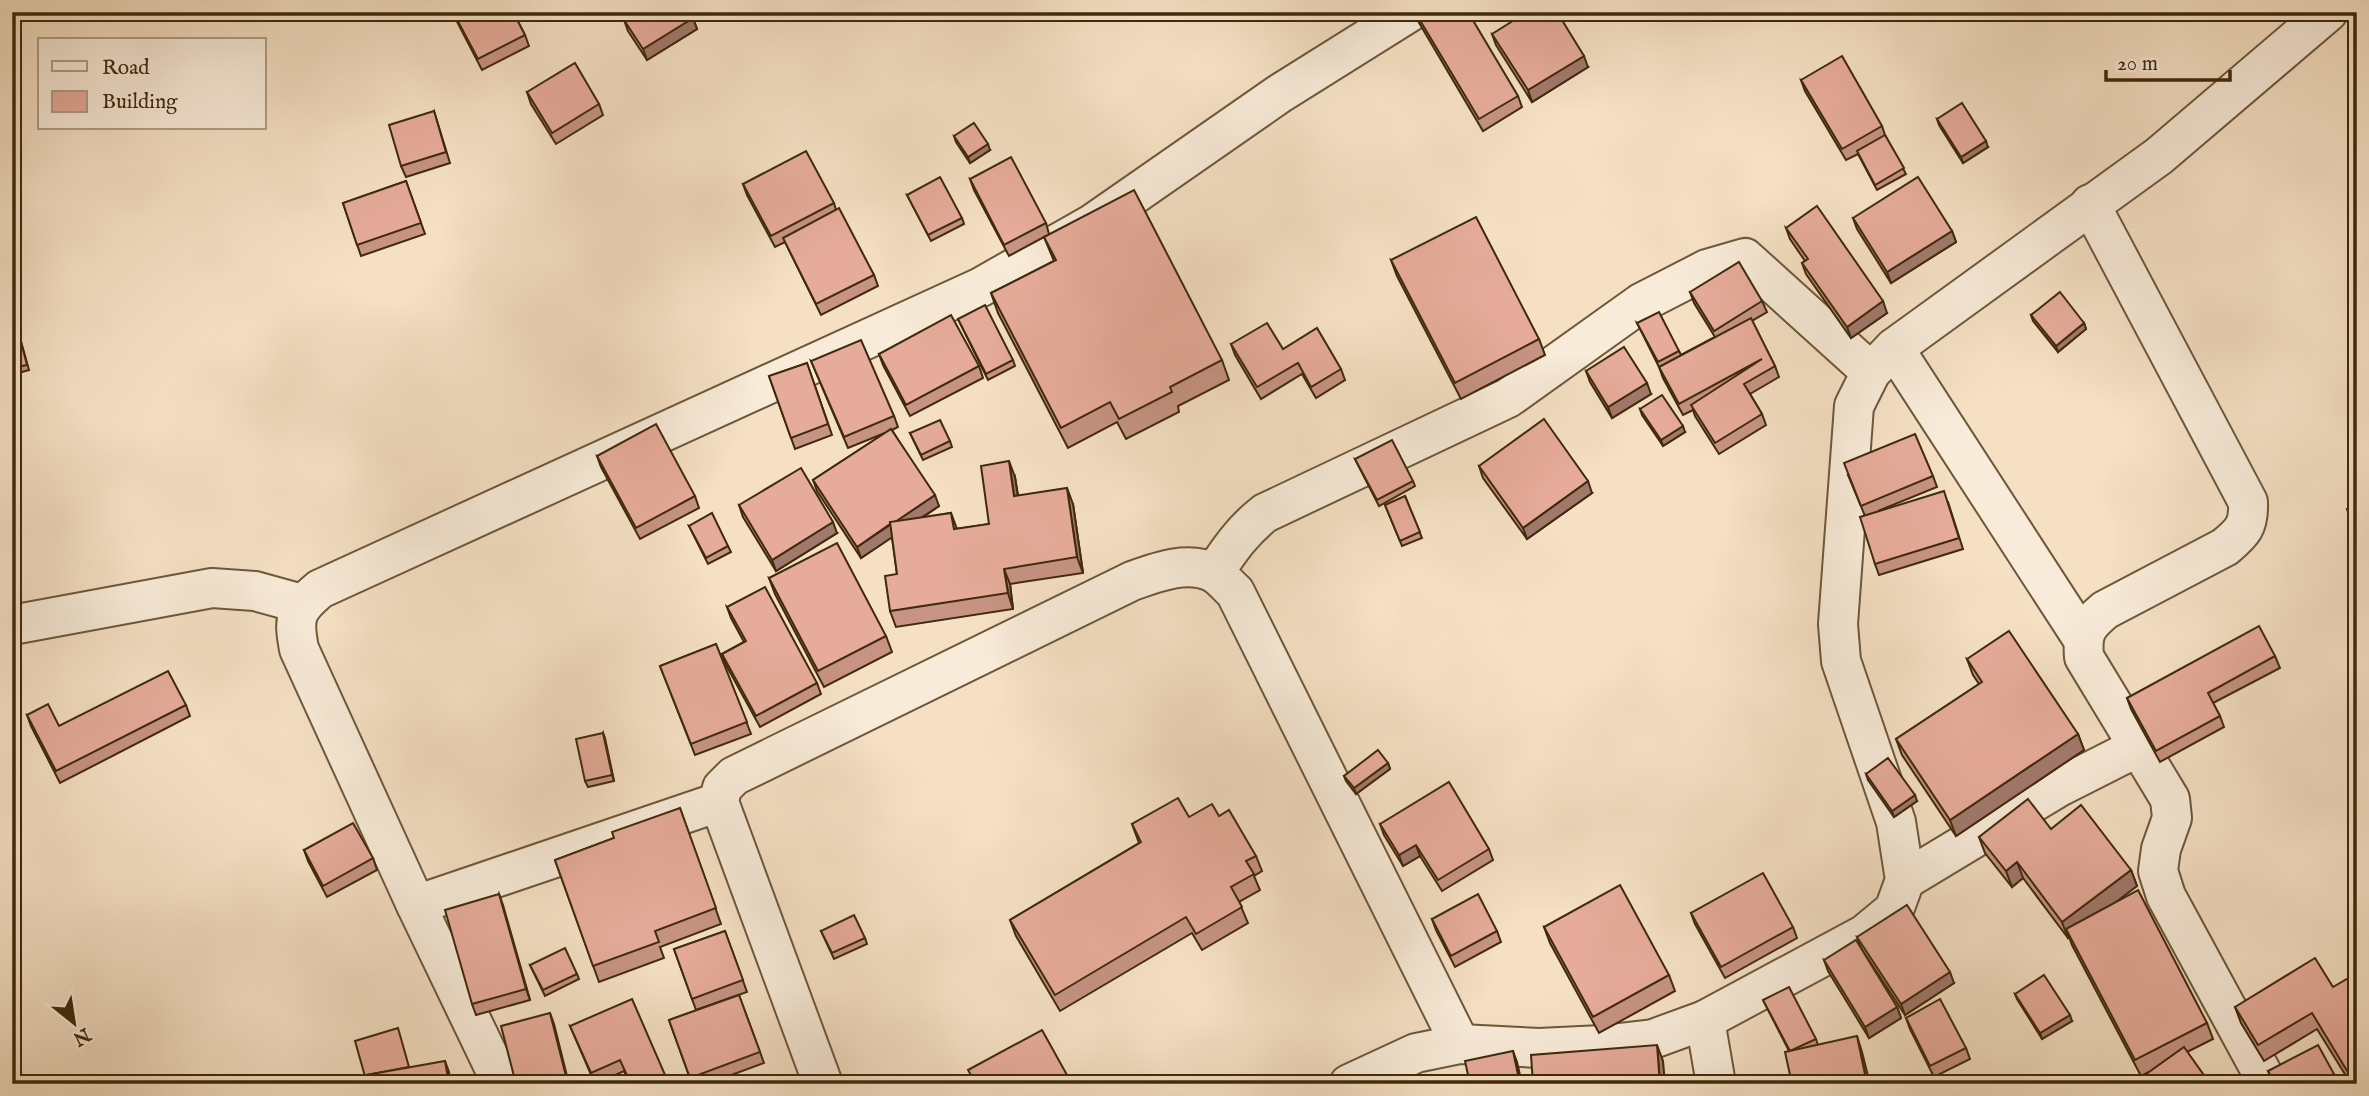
<svg xmlns="http://www.w3.org/2000/svg" width="2369" height="1096" viewBox="0 0 2369 1096" font-family="'IM FELL English',serif">
<rect width="100%" height="100%" fill="#f5e0c4"/>
<filter id="stains"><feTurbulence type="fractalNoise" baseFrequency=".00286" numOctaves="4"/><feColorMatrix values="0 0 0 0 .2 0 0 0 0 .09 0 0 0 0 .02 0 0 0 .5 -.17"/></filter>
<radialGradient id="worn" r=".72"><stop offset=".6" stop-color="#630" stop-opacity="0"/><stop offset="1" stop-color="#630" stop-opacity=".3"/></radialGradient>
<g fill="none" stroke-linecap="round" stroke-linejoin="round">
<!-- minor casing -->
<g stroke="#6c5838" stroke-width="42">
<g id="minor">
<path d="M2090 204 2248 502C2249 526 2243 532 2225 547L2105 610C2086 626 2082 632 2084 657L2170 799 2172 818 2161 849 2158 871 2166 896 2268 1084"/>
<polyline points="1894,348 2082,638"/>
<path d="M1214 573C1230 549 1243 530 1265 513L1508 398 1641 303 1707 269 1745 258 1871 372"/>
<polyline points="12,625 212,588 255,591 302,604"/>
<polyline points="1905,880 2059,787 2138,747"/>
<polyline points="416,905 719,802"/>
<polyline points="1705,1020 1716,1084"/>
<path d="M502 1084 416 905 299 649C293 617 295 610 320 589L981 287 1092 224 1279 94 1410 12"/>
<path d="M823 1084 719 802 722 788 734 776 1132 581C1157 572 1188 560 1214 573 1221 577 1228 586 1235 592L1460 1044"/>
<polyline points="1349,1084 1416,1053 1460,1044 1539,1048 1602,1045 1653,1039 1705,1020 1865,934 1894,910 1905,880 1896,822 1841,661 1838,624 1854,406 1871,372 1894,348 2159,156 2328,12"/>
</g>
</g>
<!-- minor -->
<use href="#minor" stroke="#f8ebd9" stroke-width="38"/>
</g>
<!-- wall -->
<g fill="#c69384" stroke="#3f2a09" stroke-width="2">
<polygon points="452,12 513,12 525,35 529,46 482,70"/>
<polygon points="1414,12 1518,96 1522,107 1483,131 1418,21"/>
<polygon points="693,18 697,29 647,60 628,31 624,20"/>
<polygon points="1492,34 1588,67 1532,102 1496,45"/>
<polygon points="1801,80 1882,126 1885,135 1906,174 1877,190 1858,154 1846,160 1805,91"/>
<polygon points="527,92 599,104 603,115 556,144 531,104"/>
<polygon points="434,111 450,163 406,177 401,166"/>
<polygon points="1937,119 1988,147 1963,163 1939,125"/>
<polygon points="954,136 990,150 970,163 956,142"/>
<polygon points="970,179 1046,223 1049,234 1222,360 1229,380 1178,406 1179,412 1126,439 1117,422 1068,448 998,313 991,293 1054,261 1044,237 1009,256 974,190"/>
<polygon points="406,181 425,234 361,256 343,203"/>
<polygon points="743,184 834,203 836,210 874,275 878,286 821,315 785,242 775,247 747,195"/>
<polygon points="907,195 962,218 964,224 931,241"/>
<polygon points="1853,218 1952,231 1956,242 1891,283 1857,229"/>
<polygon points="1786,228 1887,313 1851,338 1806,274 1802,263 1805,261 1790,239"/>
<polygon points="1391,260 1539,339 1545,355 1461,399 1397,276"/>
<polygon points="1690,292 1762,301 1767,312 1752,321 1775,366 1779,377 1750,394 1762,414 1766,425 1719,454 1695,416 1693,410 1683,415 1663,378 1659,367 1637,323 1679,351 1681,355 1715,337 1694,303"/>
<polygon points="2031,315 2084,323 2086,329 2058,352 2033,321"/>
<polygon points="958,319 1013,360 1015,366 988,380"/>
<polygon points="20,338 29,370 12,375 12,340"/>
<polygon points="1231,344 1283,349 1341,369 1345,380 1316,398 1302,374 1261,399 1235,355"/>
<polygon points="879,354 979,366 983,378 910,416 883,365"/>
<polygon points="811,361 894,416 898,427 892,430 939,506 922,518 951,513 957,529 989,524 1015,477 1018,495 1073,504 1083,573 1010,584 1013,609 896,627 890,611 897,574 892,537 861,558 817,491 813,480 885,433 848,448"/>
<polygon points="807,363 832,435 795,449 769,376"/>
<polygon points="1586,371 1651,394 1612,418 1590,382"/>
<polygon points="1640,409 1685,432 1663,446 1642,415"/>
<polygon points="910,433 950,441 952,447 923,460"/>
<polygon points="597,456 695,496 699,508 640,539 601,467"/>
<polygon points="1355,459 1413,481 1415,486 1379,506"/>
<polygon points="1479,466 1592,493 1527,539 1483,478"/>
<polygon points="1848,475 1933,476 1937,487 1878,511 1948,502 1963,549 1879,575 1875,564 1865,516"/>
<polygon points="1405,496 1422,538 1402,546 1385,505"/>
<polygon points="739,505 837,533 776,571 743,517"/>
<polygon points="689,526 728,546 731,552 708,564"/>
<polygon points="769,578 886,636 892,652 824,687 775,594"/>
<polygon points="727,607 817,683 821,694 760,727 726,665 722,654 744,642 731,618"/>
<polygon points="716,644 751,734 695,755 660,666"/>
<polygon points="2275,656 2280,668 2213,703 2220,716 2224,727 2160,762 2131,709 2127,698"/>
<polygon points="1967,659 2078,734 2084,750 1956,836 1902,755 1896,739 1979,684 1973,675"/>
<polygon points="186,705 190,716 60,783 31,726 27,715 59,726"/>
<polygon points="603,733 614,781 588,787 585,781"/>
<polygon points="1388,763 1390,769 1356,794 1346,781 1344,776"/>
<polygon points="1866,774 1917,801 1894,817 1868,780"/>
<polygon points="680,808 721,924 660,947 664,958 599,982 555,860 614,838"/>
<polygon points="1219,816 1256,856 1262,871 1254,876 1260,890 1239,902 1248,923 1202,950 1192,933 1060,1011 1016,936 1010,920 1139,843 1132,824 1189,817"/>
<polygon points="1380,824 1489,849 1493,860 1442,891 1420,856 1403,866 1384,835"/>
<polygon points="2051,829 2131,870 2137,886 2114,903 2207,1023 2213,1039 2187,1052 2209,1084 2145,1084 2142,1077 2149,1072 2141,1076 2072,945 2069,937 2068,938 2023,878 2012,887 1985,853 1979,837"/>
<polygon points="304,850 373,858 377,870 327,897 308,861"/>
<polygon points="499,894 530,1000 476,1015 472,1004"/>
<polygon points="1691,913 1793,927 1797,938 1725,978 1695,924"/>
<polygon points="1432,919 1497,931 1501,942 1455,967 1436,930"/>
<polygon points="1544,927 1669,975 1675,991 1599,1033 1550,943"/>
<polygon points="725,931 747,992 696,1010 674,949"/>
<polygon points="821,931 865,938 867,944 834,959"/>
<polygon points="1857,937 1954,983 1905,1015 1861,948"/>
<polygon points="1824,960 1897,1007 1901,1018 1869,1038 1828,971"/>
<polygon points="530,965 577,974 579,979 545,996"/>
<polygon points="2333,987 2357,1084 2351,1084 2317,1029 2264,1061 2241,1023 2235,1007"/>
<polygon points="2015,994 2072,1021 2042,1039 2017,999"/>
<polygon points="739,995 764,1063 707,1084 692,1084 669,1020"/>
<polygon points="1763,1000 1816,1039 1818,1045 1862,1052 1789,1051"/>
<polygon points="1906,1018 1966,1048 1970,1059 1934,1077 1910,1029"/>
<polygon points="570,1026 669,1084 630,1084 624,1071 595,1084"/>
<polygon points="2268,1071 2334,1074 2336,1080 2328,1084 2274,1084"/>
</g>
<!-- shaded-wall -->
<g fill="#a1786c" stroke="#3f2a09" stroke-width="2">
<polygon points="693,18 697,29 647,60 643,49"/>
<polygon points="1584,56 1588,67 1532,102 1528,90"/>
<polygon points="1986,141 1988,147 1963,163 1961,157"/>
<polygon points="988,144 990,150 970,163 968,157"/>
<polygon points="1952,231 1956,242 1891,283 1887,272"/>
<polygon points="1883,301 1887,313 1851,338 1847,327"/>
<polygon points="2084,323 2086,329 2058,352 2056,346"/>
<polygon points="1647,383 1651,394 1612,418 1608,407"/>
<polygon points="1683,426 1685,432 1663,446 1661,440"/>
<polygon points="1009,461 1015,477 1020,512 1014,496"/>
<polygon points="1588,481 1592,493 1527,539 1523,528"/>
<polygon points="1067,488 1073,504 1083,573 1077,557"/>
<polygon points="935,495 939,506 861,558 857,547"/>
<polygon points="833,522 837,533 776,571 772,560"/>
<polygon points="1004,569 1010,584 1013,609 1008,593"/>
<polygon points="603,733 605,738 614,781 612,775"/>
<polygon points="2078,734 2084,750 1956,836 1950,820"/>
<polygon points="1388,763 1390,769 1356,794 1354,788"/>
<polygon points="1915,795 1917,801 1894,817 1892,811"/>
<polygon points="1416,845 1420,856 1403,866 1399,855"/>
<polygon points="2017,862 2023,878 2012,887 2006,871"/>
<polygon points="2131,870 2137,886 2070,937 2066,929 2069,937 2068,938 2062,922"/>
<polygon points="499,894 503,905 530,1000 526,989"/>
<polygon points="1950,972 1954,983 1905,1015 1901,1004"/>
<polygon points="1897,1007 1901,1018 1869,1038 1865,1027"/>
<polygon points="550,1013 554,1024 569,1084 568,1084"/>
<polygon points="2070,1015 2072,1021 2042,1039 2040,1033"/>
<polygon points="1857,1036 1862,1052 1870,1084 1867,1084"/>
<polygon points="1657,1045 1663,1061 1665,1084 1660,1084"/>
<polygon points="1513,1051 1517,1062 1522,1084 1520,1084"/>
<polygon points="445,1061 449,1072 451,1084 449,1084"/>
</g>
<!-- building -->
<g fill="#e6ab9a" stroke="#3f2a09" stroke-width="2">
<polygon points="453,12 513,12 525,35 478,59"/>
<polygon points="636,12 690,12 693,18 643,49 624,20"/>
<polygon points="1415,12 1468,12 1518,96 1479,119"/>
<polygon points="1527,12 1557,12 1584,56 1528,90 1492,34"/>
<polygon points="1842,56 1882,126 1842,149 1801,80"/>
<polygon points="575,63 599,104 552,133 527,92"/>
<polygon points="1962,103 1986,141 1961,157 1937,119"/>
<polygon points="434,111 446,152 401,166 389,125"/>
<polygon points="974,123 988,144 968,157 954,136"/>
<polygon points="1885,135 1904,168 1875,185 1857,151"/>
<polygon points="806,151 834,203 771,236 743,184"/>
<polygon points="1011,157 1046,223 1004,245 970,179"/>
<polygon points="940,177 962,218 928,235 907,195"/>
<polygon points="1918,177 1952,231 1887,272 1853,218"/>
<polygon points="406,181 421,223 357,245 343,203"/>
<polygon points="1134,190 1222,360 1170,387 1172,392 1119,419 1110,402 1061,428 991,293 1056,260 1044,237"/>
<polygon points="1817,206 1883,301 1847,327 1802,263 1808,259 1786,228"/>
<polygon points="839,208 874,275 816,304 783,238"/>
<polygon points="1476,217 1539,339 1455,383 1391,260"/>
<polygon points="1739,262 1762,301 1714,331 1690,292"/>
<polygon points="2060,292 2084,323 2056,346 2031,315"/>
<polygon points="985,305 1013,360 986,374 958,319"/>
<polygon points="1659,312 1679,351 1658,362 1637,323"/>
<polygon points="951,315 979,366 906,405 879,354"/>
<polygon points="1751,318 1775,366 1744,384 1762,414 1715,443 1691,405 1762,359 1679,404 1659,367"/>
<polygon points="1267,323 1283,349 1317,328 1341,369 1311,387 1298,363 1257,387 1231,344"/>
<polygon points="20,338 27,365 12,368 12,340"/>
<polygon points="861,340 894,416 844,437 811,361"/>
<polygon points="1624,347 1647,383 1608,407 1586,371"/>
<polygon points="807,363 828,424 791,438 769,376"/>
<polygon points="1662,395 1683,426 1661,440 1640,409"/>
<polygon points="1544,419 1588,481 1523,528 1479,466"/>
<polygon points="940,420 950,441 921,455 910,433"/>
<polygon points="656,424 695,496 636,528 597,456"/>
<polygon points="891,429 935,495 895,522 890,522 890,524 857,547 813,480"/>
<polygon points="1915,434 1933,476 1861,506 1844,463"/>
<polygon points="1392,440 1413,481 1377,500 1355,459"/>
<polygon points="1009,461 1014,496 1067,488 1077,557 1004,569 1008,593 890,611 885,576 897,574 890,522 951,513 954,529 989,524 981,466"/>
<polygon points="801,468 833,522 772,560 739,505"/>
<polygon points="1944,491 1959,538 1875,564 1860,517"/>
<polygon points="1405,496 1420,532 1400,541 1385,505"/>
<polygon points="2357,506 2357,539 2347,509"/>
<polygon points="712,513 728,546 706,558 689,526"/>
<polygon points="837,543 886,636 818,671 769,578"/>
<polygon points="765,587 817,683 756,716 722,654 746,641 727,607"/>
<polygon points="2259,626 2275,656 2208,693 2220,716 2156,751 2127,698"/>
<polygon points="2009,631 2078,734 1950,820 1896,739 1982,682 1967,659"/>
<polygon points="716,644 747,722 691,744 660,666"/>
<polygon points="168,671 186,705 56,771 27,715 48,704 59,726"/>
<polygon points="603,733 612,775 585,781 576,739"/>
<polygon points="1378,750 1388,763 1354,788 1344,776"/>
<polygon points="1888,758 1915,795 1892,811 1866,774"/>
<polygon points="1449,782 1489,849 1438,880 1416,845 1399,855 1380,824"/>
<polygon points="1178,798 1189,817 1212,804 1219,816 1229,810 1256,856 1246,861 1254,874 1231,887 1242,907 1196,934 1186,917 1055,995 1010,920 1141,842 1132,824"/>
<polygon points="2028,799 2051,829 2081,805 2131,870 2062,922 2017,862 2006,871 1979,837"/>
<polygon points="680,808 716,908 655,931 659,942 593,966 555,860 614,838 612,832"/>
<polygon points="353,823 373,858 323,886 304,850"/>
<polygon points="1763,873 1793,927 1721,967 1691,913"/>
<polygon points="1620,885 1669,975 1593,1017 1544,927"/>
<polygon points="2138,890 2207,1023 2135,1060 2066,929"/>
<polygon points="499,894 526,989 472,1004 445,910"/>
<polygon points="1478,894 1497,931 1451,956 1432,919"/>
<polygon points="1907,905 1950,972 1901,1004 1857,937"/>
<polygon points="854,915 865,938 832,953 821,931"/>
<polygon points="725,931 743,980 692,999 674,949"/>
<polygon points="1856,940 1897,1007 1865,1027 1824,960"/>
<polygon points="565,948 577,974 543,990 530,965"/>
<polygon points="2315,958 2333,987 2357,973 2357,1084 2355,1084 2312,1013 2258,1045 2235,1007"/>
<polygon points="2044,975 2070,1015 2040,1033 2015,994"/>
<polygon points="1789,987 1816,1039 1790,1051 1763,1000"/>
<polygon points="739,995 760,1052 690,1078 669,1020"/>
<polygon points="632,999 669,1084 631,1084 620,1060 591,1073 570,1026"/>
<polygon points="1940,999 1966,1048 1930,1066 1906,1018"/>
<polygon points="550,1013 568,1084 516,1084 501,1026"/>
<polygon points="398,1028 409,1067 366,1075 366,1080 355,1041"/>
<polygon points="1042,1030 1072,1084 976,1084 968,1070"/>
<polygon points="1857,1036 1867,1084 1792,1084 1785,1052"/>
<polygon points="1657,1045 1660,1084 1533,1084 1531,1055"/>
<polygon points="2318,1045 2334,1074 2315,1084 2275,1084 2268,1071"/>
<polygon points="2184,1047 2208,1081 2205,1084 2147,1084 2142,1077"/>
<polygon points="1513,1051 1520,1084 1470,1084 1465,1061"/>
<polygon points="445,1061 449,1084 368,1084 366,1075"/>
<polygon points="2218,1080 2220,1084 2212,1084"/>
</g>
<!-- margin -->
<rect width="2369" height="1096" fill="none" stroke="#f5e0c4" stroke-width="42"/>
<rect x="14" y="14" width="2341" height="1068" fill="none" stroke="#3f2a09" stroke-width="3.5"/>
<rect x="21" y="21" width="2327" height="1054" fill="none" stroke="#3f2a09" stroke-width="2"/>
<!-- legend -->
<rect x="38" y="38" width="228" height="91" fill="#f8ebd9" stroke="#ae9e86" stroke-width="2"/>
<rect x="52" y="61" width="35" height="10" fill="#f8ebd9" stroke="#ae9e86" stroke-width="2"/>
<text x="102" y="74" font-size="21" fill="#3f2a09">Road</text>
<rect x="52" y="91" width="35" height="21" fill="#e6ab9a" stroke="#ae9e86" stroke-width="2"/>
<text x="102" y="108" font-size="21" fill="#3f2a09">Building</text>
<!-- north arrow -->
<g transform="translate(74 1023) rotate(150)" stroke="#f8ebd9" stroke-width="5" paint-order="stroke">
<path d="M0-5L12 26L0 18L-12 26Z" fill="#3f2a09"/>
<text y="-10" font-size="19" font-weight="bold" text-anchor="middle" fill="#3f2a09">N</text>
</g>
<!-- scale -->
<path d="M2106 70v10h124v-10" fill="none" stroke="#3f2a09" stroke-width="3.5"/>
<text x="2117" y="70" font-size="21" fill="#3f2a09" stroke="#f8ebd9" stroke-width="5" paint-order="stroke">20 m</text>
<rect width="100%" height="100%" filter="url(#stains)"/>
<rect width="100%" height="100%" fill="url(#worn)"/>
</svg>
